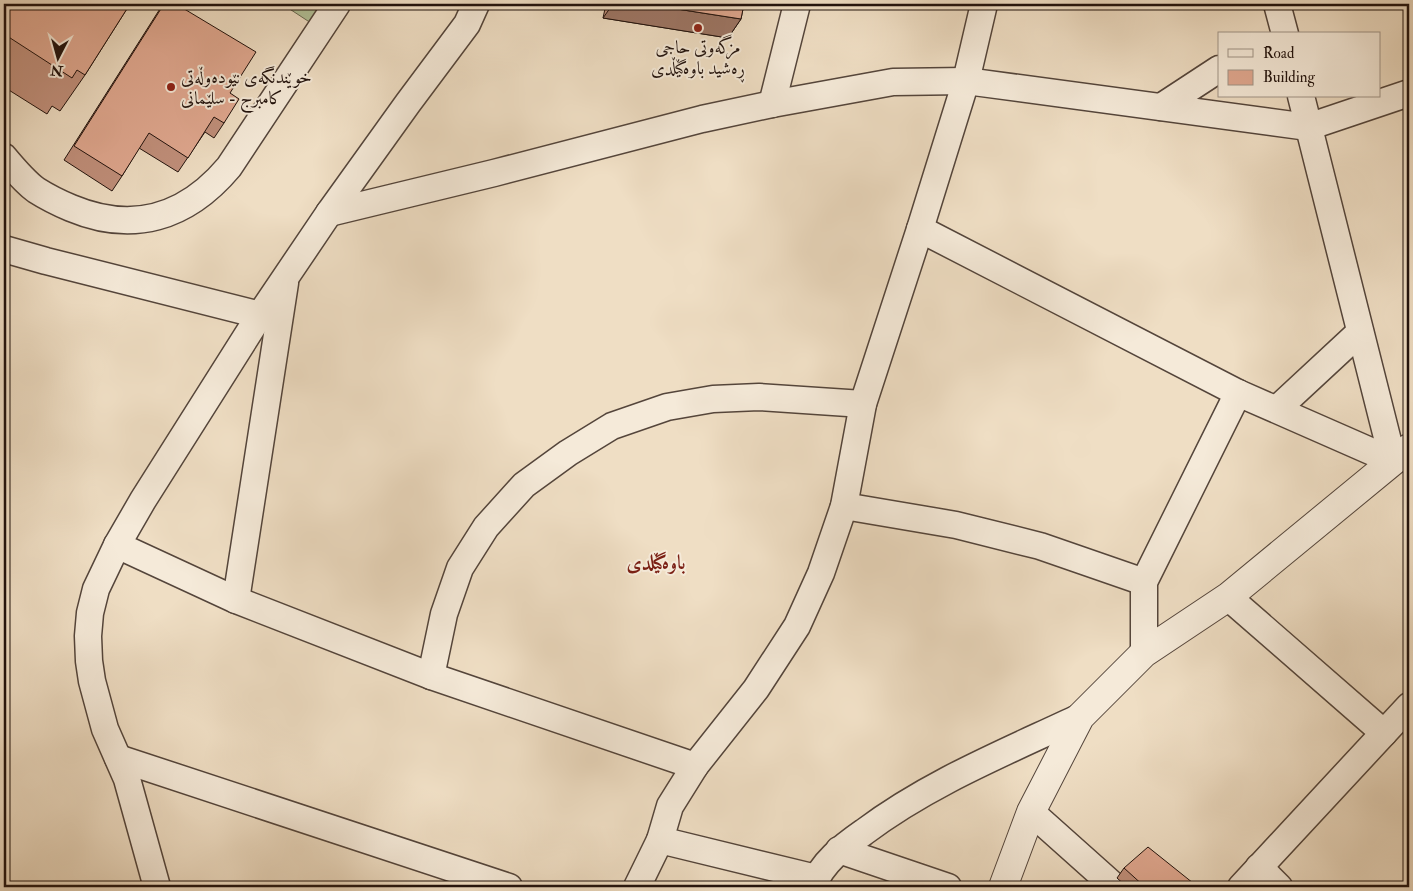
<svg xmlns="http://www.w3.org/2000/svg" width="1413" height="891" viewBox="0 0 1413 891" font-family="'IM FELL Double Pica',Amiri,serif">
<rect width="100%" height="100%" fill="#efdec4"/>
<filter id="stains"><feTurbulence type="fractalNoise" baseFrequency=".004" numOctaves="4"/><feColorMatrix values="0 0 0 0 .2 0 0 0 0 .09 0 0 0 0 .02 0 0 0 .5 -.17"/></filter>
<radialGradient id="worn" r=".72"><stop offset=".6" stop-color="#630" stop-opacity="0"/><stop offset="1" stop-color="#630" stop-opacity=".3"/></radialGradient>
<!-- green -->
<polygon fill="#b2c299" stroke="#6a6a53" points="282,4 324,4 311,23"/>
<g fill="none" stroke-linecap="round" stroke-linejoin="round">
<!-- minor casing -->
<g stroke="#54453b" stroke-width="29">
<g id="minor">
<polyline points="1277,4 1285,34"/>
<polyline points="1301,96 1393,461"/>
<polyline points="772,104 797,4"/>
<polyline points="1161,107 1219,69"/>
<path d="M4 157C14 169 24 181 36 190 47 197 59 203 71 208 133 234 186 218 229 167L337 4"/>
<polyline points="329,213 494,173 702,119 772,104 893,82 966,81 1308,127 1409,93"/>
<polyline points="920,229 1238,393 1393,461"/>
<polyline points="4,249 46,261 260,315"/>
<polyline points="1277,409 1360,332"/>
<polyline points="844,506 956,525 1040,546 1144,582"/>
<polyline points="117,545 236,600 431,676 695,766"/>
<polyline points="1228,597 1384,733"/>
<polyline points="236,600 285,283"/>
<polyline points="1144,653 1144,582 1238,393"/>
<polyline points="431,676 444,614 460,568 486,527 524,485 568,453 612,426 667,407 713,399 759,397 863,404"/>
<polyline points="118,758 509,887"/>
<polyline points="1031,812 1115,887"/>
<polyline points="660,840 816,878"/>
<polyline points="839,850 948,887"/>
<polyline points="1259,867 1279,887"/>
<polyline points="157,887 127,779 105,729 92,681 89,661 88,636 90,613 96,589 117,545 143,500 260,315 329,213 408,103 467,24 476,4"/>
<polyline points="637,887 660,840 670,806 695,766 756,689 797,626 821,573 844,506 863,404 920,229 966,81 984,4"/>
<path d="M813 887C821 863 844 846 864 832 929 783 1006 752 1080 717"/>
<polyline points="1241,887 1409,706"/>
</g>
</g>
<!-- tertiary casing -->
<g stroke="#54453b" stroke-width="30">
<polyline id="tertiary" points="1003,887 1031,812 1080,717 1144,653 1228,597 1409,448"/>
</g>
<!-- minor -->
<use href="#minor" stroke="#f5ead9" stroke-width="26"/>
<!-- tertiary -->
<use href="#tertiary" stroke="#f5ead9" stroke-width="28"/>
</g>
<!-- wall -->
<g fill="#c1907c" stroke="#21120d">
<polygon points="8,4 130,4 85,75 60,111 52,106 47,114 4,87 4,11"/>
<polygon points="163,4 230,93 224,123 214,138 205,132 178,172 139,148 122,176 112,191 64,160"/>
<polygon points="606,4 744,4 741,19 728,38 603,18"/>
<polygon points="1124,868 1198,887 1127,887 1117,878"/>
</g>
<!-- shaded-wall -->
<polygon fill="#9d7665" stroke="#21120d" points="613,4 645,4 741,19 728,38 603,18"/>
<!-- building -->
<g fill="#e0a890" stroke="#21120d">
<polygon points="10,4 130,4 85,75 77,70 72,78 4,34 9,26 4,23 4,14"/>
<polygon points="164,4 176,4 256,52 230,93 239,99 224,123 214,117 188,158 149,133 122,176 74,146"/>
<polygon points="645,4 744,4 741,19"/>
<polygon points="1148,847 1198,887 1145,887 1124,868"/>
</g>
<!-- markers -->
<g fill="#8f2418" stroke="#f5ead9" stroke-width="2">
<circle cx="698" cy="28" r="5"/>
<circle cx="171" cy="87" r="5"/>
</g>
<g text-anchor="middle" stroke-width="4" stroke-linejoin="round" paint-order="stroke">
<!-- poi labels -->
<g font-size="18" fill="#21120d" stroke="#f5ead9">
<text x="698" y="53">مزگەوتی حاجی<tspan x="698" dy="21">ڕەشید باوەگێڵدی</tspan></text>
<text x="181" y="83" text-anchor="start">خوێندنگەی نێودەوڵەتی<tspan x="181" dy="21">کامبرج - سلێمانی</tspan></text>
</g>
<!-- quarter labels -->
<g font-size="20" font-weight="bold" fill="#7a1f14" stroke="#f5ead9">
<text x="656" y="569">باوەگێلدی</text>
</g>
</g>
<!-- margin -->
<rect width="1413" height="891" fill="none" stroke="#efdec4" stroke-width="20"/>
<rect x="5" y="5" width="1403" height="881" fill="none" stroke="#21120d" stroke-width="2.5"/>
<rect x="10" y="10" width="1393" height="871" fill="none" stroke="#21120d"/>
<!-- legend -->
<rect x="1218" y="32" width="162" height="65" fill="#f5ead9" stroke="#a09487"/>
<rect x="1228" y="49" width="25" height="8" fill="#f5ead9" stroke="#a09487"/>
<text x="1263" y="58" font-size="15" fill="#21120d">Road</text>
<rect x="1228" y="70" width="25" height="15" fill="#e0a890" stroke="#a09487"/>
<text x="1263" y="82" font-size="15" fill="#21120d">Building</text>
<!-- north arrow -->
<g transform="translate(58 58) rotate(186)" stroke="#f5ead9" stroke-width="4" paint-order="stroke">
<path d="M0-4L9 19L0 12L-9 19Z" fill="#21120d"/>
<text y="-8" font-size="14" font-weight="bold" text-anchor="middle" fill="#21120d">N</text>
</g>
<rect width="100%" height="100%" filter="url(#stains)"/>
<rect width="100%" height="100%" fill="url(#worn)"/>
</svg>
